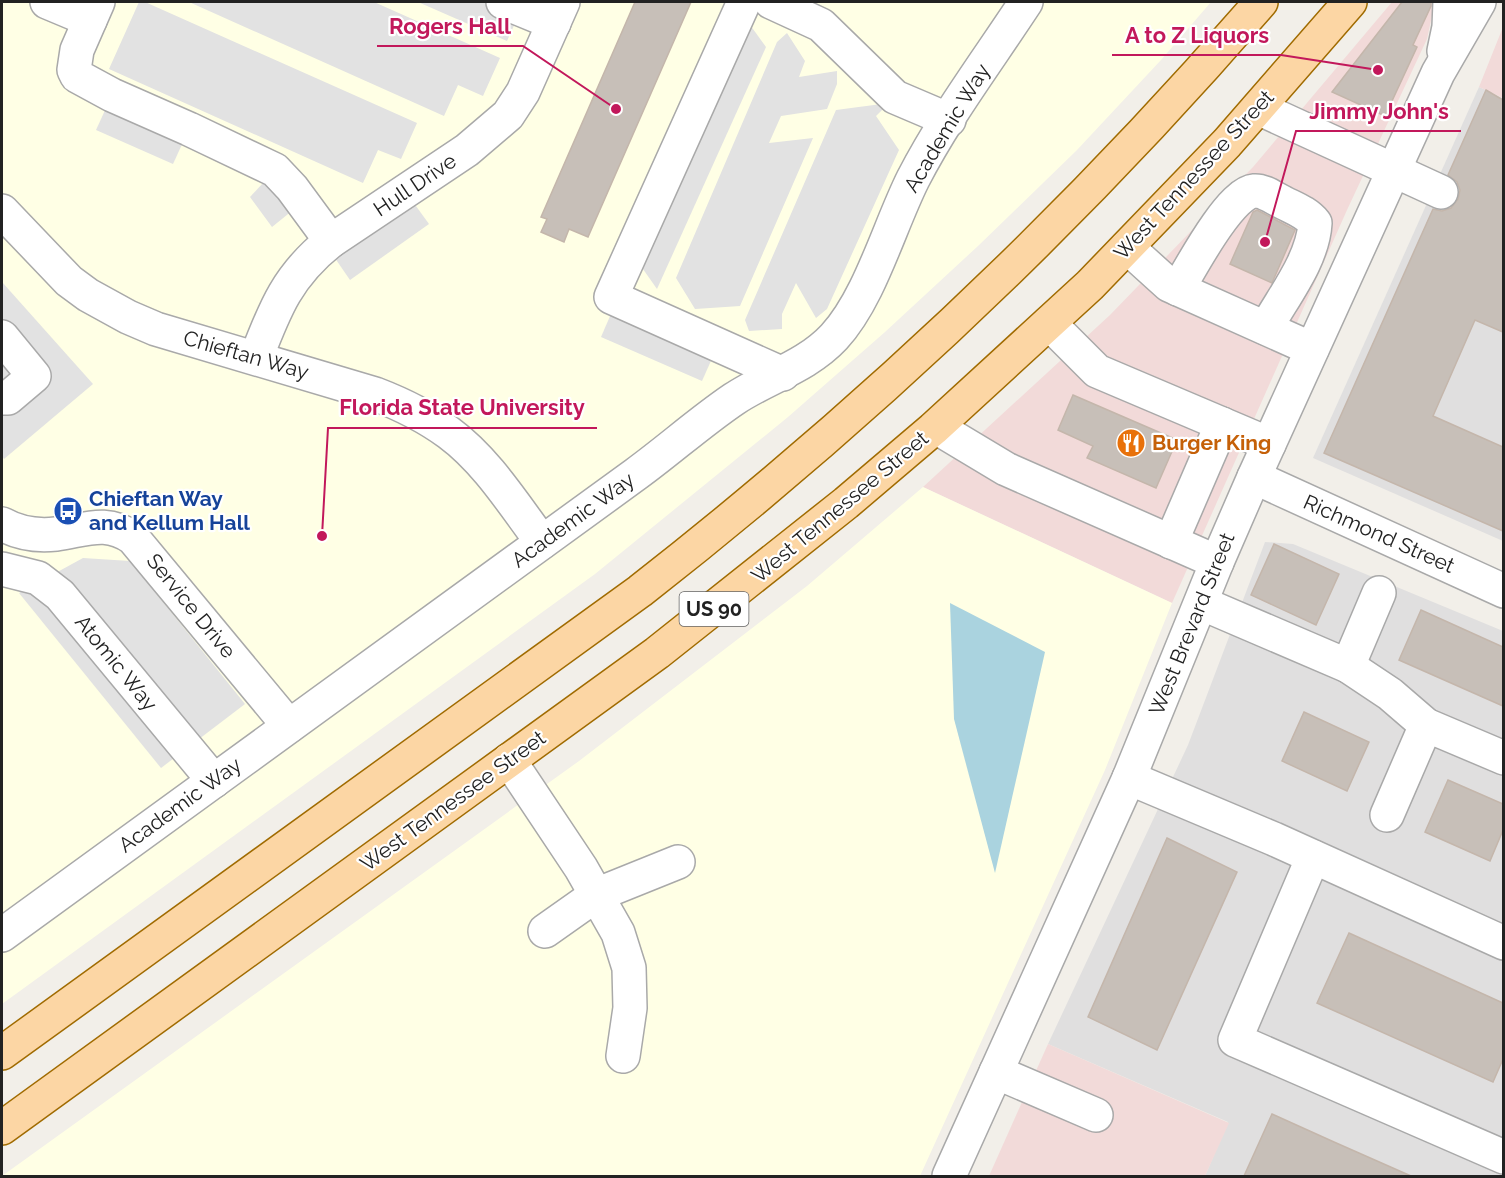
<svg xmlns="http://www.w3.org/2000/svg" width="1505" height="1178" viewBox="0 0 1505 1178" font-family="Raleway,sans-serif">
<rect width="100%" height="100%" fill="#f2efe9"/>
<!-- residential -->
<g fill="#e0dfdf">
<polygon points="1479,87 1503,98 1503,541 1313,458"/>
<polygon points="1265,542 1293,544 1503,631 1503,1176 1205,1176 1228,1122 1048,1044 1188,745"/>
</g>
<!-- commercial -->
<g fill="#f2dad9">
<polygon points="1392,2 1435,2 1427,39 1347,210 1172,603 923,487 1110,315 1253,167"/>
<polygon points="1503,27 1504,98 1503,98 1479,87"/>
<polygon points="1048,1044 1229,1123 1205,1176 989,1176"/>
</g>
<!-- education -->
<g fill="#ffffe5">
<polygon points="2,2 1211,2 1161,60 1077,150 978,246 885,332 788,417 595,574 2,1004"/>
<polygon points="923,487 1172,603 1105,770 920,1176 2,1176 579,761 807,586"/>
</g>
<!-- parking -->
<g fill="#e2e2e2">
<polygon points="139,2 145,2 417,123 401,159 378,150 363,183 109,69"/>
<polygon points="189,2 374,2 500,58 483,96 458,85 444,116"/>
<polygon points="418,2 527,2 521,10 507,41"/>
<polygon points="740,11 766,47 657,289 631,252"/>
<polygon points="787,33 805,61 799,77 837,71 837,84 827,109 781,116 769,143 813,138 740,306 695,309 676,278 777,42"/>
<polygon points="112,95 189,129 173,164 96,130"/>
<polygon points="889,103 876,116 899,150 827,309 816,318 796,283 782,314 782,329 749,331 745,320 836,110"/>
<polygon points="275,170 303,202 272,227 250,197"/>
<polygon points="405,191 429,224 350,280 326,245"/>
<polygon points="2,282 93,384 4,459 2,456"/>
<polygon points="617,300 718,345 702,381 601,337"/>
<polygon points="83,558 130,561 245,704 161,768 19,593"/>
</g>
<!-- water -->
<polygon fill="#aad3df" points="950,603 1045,652 995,873 954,719"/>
<!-- building -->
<g fill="#c7bfb8" stroke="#c4b6ab" stroke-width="1.5">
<polygon points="635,2 691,2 588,237 569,229 564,242 541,232 547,219 541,217"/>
<polygon points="1402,2 1431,2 1431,6 1413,45 1417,47 1385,116 1332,92"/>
<polygon points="1486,90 1503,100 1503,332 1475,320 1433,416 1503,447 1503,531 1324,453 1433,209 1442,211 1451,208 1458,199 1460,190 1457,182 1448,175"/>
<polygon points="1257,210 1295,230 1272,283 1230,264 1253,212"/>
<polygon points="1073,395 1177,440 1156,488 1087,458 1093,446 1058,430"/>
<polygon points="1274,544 1339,574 1316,625 1251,595"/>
<polygon points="1421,610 1503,647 1503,706 1399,660"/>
<polygon points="1304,712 1369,742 1347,791 1282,761"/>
<polygon points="1448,780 1503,804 1503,830 1490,861 1425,832"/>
<polygon points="1167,838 1237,872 1157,1050 1088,1017"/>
<polygon points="1349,933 1503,1003 1503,1059 1493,1082 1317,1003"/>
<polygon points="1272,1114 1334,1142 1411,1176 1244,1176"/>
</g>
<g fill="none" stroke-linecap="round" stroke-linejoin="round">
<!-- minor casing -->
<g stroke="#a9a9a9" stroke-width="36">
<g id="minor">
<polyline points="47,2 90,20"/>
<polyline points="98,2 77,50 74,70 77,76 112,95 189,129 275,170 292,188 331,241"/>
<polyline points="503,2 554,23"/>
<polyline points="744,2 611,297 783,374"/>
<polyline points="771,2 821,25 895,97 949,120"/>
<polyline points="1444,51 1449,27 1450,2"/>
<polyline points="1258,108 1441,192"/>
<path d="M2 211 69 281 88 295 128 317 156 329 375 394C401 404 426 416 449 433 487 461 514 505 542 542"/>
<polyline points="1127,247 1169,285 1312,349"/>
<path d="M1178 289C1190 269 1230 193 1254 191 1264 190 1275 199 1284 203 1296 209 1307 213 1315 223 1313 260 1283 297 1266 328"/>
<polyline points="1049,323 1097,371 1269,444"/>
<polyline points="2,337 34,376 8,398 2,398"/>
<path d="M256 358C275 308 288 275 331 241L467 150 508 115 523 92 563 2"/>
<polyline points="936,427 1006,469 1217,562"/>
<polyline points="1254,477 1504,591"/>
<path d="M2 524C18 533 38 536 56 534 86 530 106 519 133 538L289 726"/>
<polyline points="1171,542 1222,424"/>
<polyline points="2,569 38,578 60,595 214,781"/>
<polyline points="1201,603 1348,666 1390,694 1426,725 1504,758"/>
<polyline points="1348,666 1379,593"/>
<polyline points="509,760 581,868 618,933 629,968 630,1008 623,1056"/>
<polyline points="1129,778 1274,839 1504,943"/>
<polyline points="1387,815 1426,725"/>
<polyline points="1313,857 1235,1040 1504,1157"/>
<polyline points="545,931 596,895 678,862"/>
<path d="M2 935 636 474C669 450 700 422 734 399 767 377 806 367 834 337 870 298 889 227 913 179 945 117 988 60 1026 2"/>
<polyline points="996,1072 1096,1115"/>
<polyline points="949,1176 1129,778 1217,562 1254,477 1438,73 1479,2"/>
</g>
</g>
<!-- major casing -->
<g stroke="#a06b00" stroke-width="36">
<g id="major">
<path d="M2 1053 640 591C864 416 1075 217 1261 2"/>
<polyline points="2,1128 657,653 846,503 933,429 1090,285 1227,143 1350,2"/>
</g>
</g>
<!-- minor -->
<use href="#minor" stroke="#fff" stroke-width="33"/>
<!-- major -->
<use href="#major" stroke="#fcd6a4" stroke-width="33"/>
</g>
<!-- icons -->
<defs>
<g id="restaurant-disc" transform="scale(1.5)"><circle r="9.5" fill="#e8710a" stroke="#fff"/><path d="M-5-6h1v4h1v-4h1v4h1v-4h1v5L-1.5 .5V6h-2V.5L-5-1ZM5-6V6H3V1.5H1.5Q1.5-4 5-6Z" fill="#fff"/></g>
<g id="bus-disc" transform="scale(1.5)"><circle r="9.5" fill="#1a4fb4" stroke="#fff"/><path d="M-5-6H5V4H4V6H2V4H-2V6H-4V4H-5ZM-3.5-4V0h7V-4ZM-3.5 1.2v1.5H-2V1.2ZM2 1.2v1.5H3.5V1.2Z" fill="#fff"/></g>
</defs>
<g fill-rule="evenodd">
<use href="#restaurant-disc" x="1131" y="443"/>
<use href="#bus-disc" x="68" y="511"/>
</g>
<g text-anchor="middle" stroke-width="4.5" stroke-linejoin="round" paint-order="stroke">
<!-- shield labels -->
<rect fill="#fff" stroke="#646464" stroke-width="1.5" x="679.5" y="592" width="69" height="34" rx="4.5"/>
<g font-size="20" font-weight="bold" fill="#222">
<text x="714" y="616">US 90</text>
</g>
<!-- street labels -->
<g font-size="21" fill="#222" stroke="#fff">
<text transform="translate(947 128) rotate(-59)" y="7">Academic Way</text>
<text transform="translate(1194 175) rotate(-47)" y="7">West Tennessee Street</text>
<text transform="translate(415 185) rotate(-34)" y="7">Hull Drive</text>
<text transform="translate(246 355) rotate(16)" y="7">Chieftan Way</text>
<text transform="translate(840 507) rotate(-40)" y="7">West Tennessee Street</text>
<text transform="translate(573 520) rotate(-36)" y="7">Academic Way</text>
<text transform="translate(1379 534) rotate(24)" y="7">Richmond Street</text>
<text transform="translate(191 606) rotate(51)" y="7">Service Drive</text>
<text transform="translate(1192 624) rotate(-68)" y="7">West Brevard Street</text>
<text transform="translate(116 663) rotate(51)" y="7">Atomic Way</text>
<text transform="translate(453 801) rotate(-36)" y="7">West Tennessee Street</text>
<text transform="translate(180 805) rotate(-36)" y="7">Academic Way</text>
</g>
<!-- food labels -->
<g font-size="21" font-weight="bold" fill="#c56008" stroke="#fff" text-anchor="start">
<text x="1152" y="450">Burger King</text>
</g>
<!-- transit labels -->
<g font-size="21" font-weight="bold" fill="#164399" stroke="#fff" text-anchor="start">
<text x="89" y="506">Chieftan Way<tspan x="89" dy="24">and Kellum Hall</tspan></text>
</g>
</g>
<!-- callouts -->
<path fill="none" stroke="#c2185b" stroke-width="2" d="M616 109L523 46H377M1378 70L1281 55H1112M1265 242L1296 131H1461M322 536L328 428H597"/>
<g fill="#c2185b" stroke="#fff" stroke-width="2">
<circle cx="616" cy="109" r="6"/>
<circle cx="1378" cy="70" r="6"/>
<circle cx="1265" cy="242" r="6"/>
<circle cx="322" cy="536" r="6"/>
</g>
<g font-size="22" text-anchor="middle" font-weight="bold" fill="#c2185b" stroke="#fff" stroke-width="4.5" stroke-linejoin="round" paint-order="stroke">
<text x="450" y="34">Rogers Hall</text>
<text x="1197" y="43">A to Z Liquors</text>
<text x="1379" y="119">Jimmy John's</text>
<text x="462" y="415">Florida State University</text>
</g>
<!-- border -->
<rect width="1505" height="1178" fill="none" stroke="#222222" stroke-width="6"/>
</svg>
